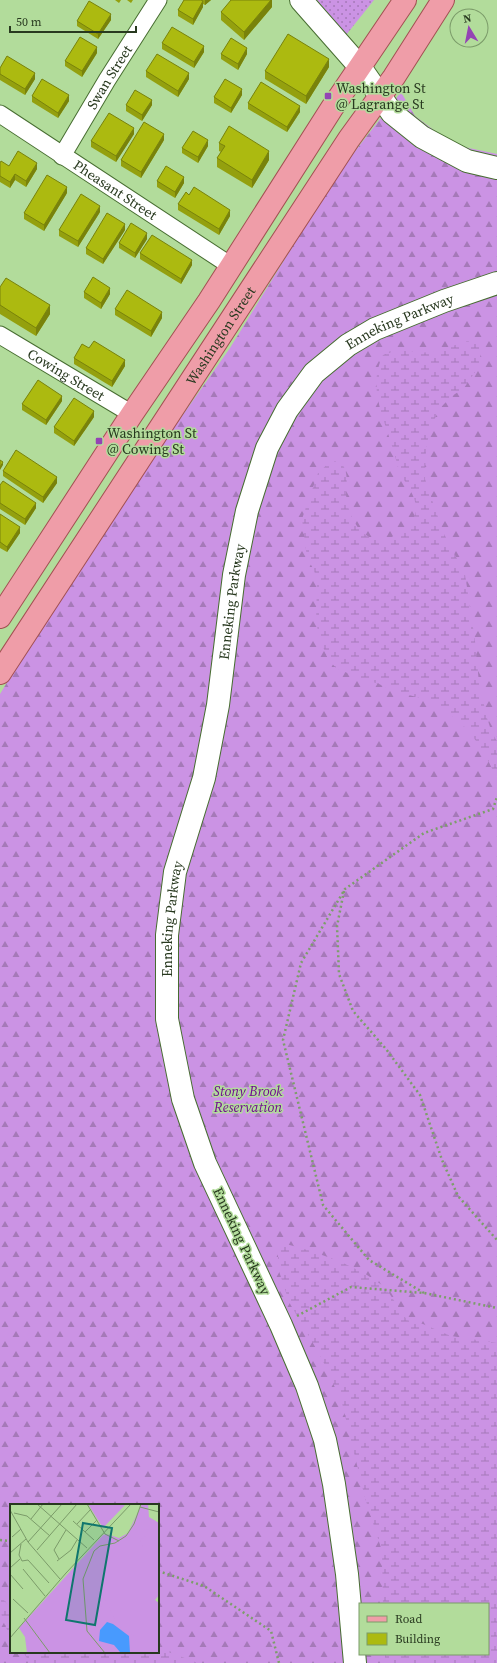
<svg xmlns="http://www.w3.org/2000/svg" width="497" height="1663" viewBox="0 0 497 1663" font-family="'Source Serif 4',serif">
<defs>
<pattern id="green-dots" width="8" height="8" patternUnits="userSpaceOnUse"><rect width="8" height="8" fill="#cb93e4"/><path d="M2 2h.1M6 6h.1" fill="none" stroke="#a579b8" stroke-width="1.8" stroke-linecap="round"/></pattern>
<pattern id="forest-firs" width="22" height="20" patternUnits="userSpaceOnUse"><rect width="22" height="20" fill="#cb93e4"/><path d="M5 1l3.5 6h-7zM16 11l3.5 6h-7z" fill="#a579b8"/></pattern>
<pattern id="wetland-marsh" width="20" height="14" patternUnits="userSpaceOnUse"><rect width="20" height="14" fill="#cb93e4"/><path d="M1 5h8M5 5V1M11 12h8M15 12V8" fill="none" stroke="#a579b8"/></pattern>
</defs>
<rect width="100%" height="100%" fill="#b2dc9b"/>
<!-- green -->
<polygon fill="url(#green-dots)" points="317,0 374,0 346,35"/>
<!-- forest -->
<path fill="url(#forest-firs)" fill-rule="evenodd" d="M401 92 415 116 447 140 464 147 497 154V1663H0V694L35 636 144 470 230 348 328 189 356 150ZM11 1505H158V1652H11ZM360 1604H488V1654H360Z"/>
<!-- wetland -->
<g fill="url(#wetland-marsh)">
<path d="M477 339 482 345 479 365 475 372 464 388 452 396 439 409 430 430 426 448 425 479 443 532 465 574 475 641 479 683 487 718 492 733 497 741V779L484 752 468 730 439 705 421 698 396 692 379 684 359 678 336 668 328 659 321 642 316 623 317 582 314 570 307 558 302 519 318 473 330 462H341C348 472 347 479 346 491 346 506 352 522 362 532 365 535 374 540 378 540 393 541 417 523 416 508 416 495 405 484 400 472 396 463 395 453 391 443 382 413 368 386 383 355L402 348 417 353 430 352Z"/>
<polygon points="286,1244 308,1250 339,1261 364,1273 385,1287 407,1320 423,1324 451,1336 497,1343 497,1663 385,1663 385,1654 488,1654 488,1604 383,1604 382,1551 365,1498 342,1403 321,1357 289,1302 278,1268 278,1252"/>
<path d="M0 1596 11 1608V1636C2 1623 0 1612 0 1596Z"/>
<polygon points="158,1648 198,1663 30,1663 23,1652 158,1652"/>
</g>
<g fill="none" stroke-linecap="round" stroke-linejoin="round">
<!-- street casing -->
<g stroke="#476d31" stroke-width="19">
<g id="street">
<path id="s1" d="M0 114 231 266"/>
<path id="s2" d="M62 156 107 80 158 0"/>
<path id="s3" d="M0 335 132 414"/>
</g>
</g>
<!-- secondary casing -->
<g stroke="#476d31" stroke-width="24">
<g id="secondary">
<polyline points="301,0 360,67 392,113 422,137 467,161 497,168"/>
<path id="s4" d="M355 1663 347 1574 334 1484 325 1440 307 1386 281 1325 205 1163 183 1099 167 1019V935L175 872 204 778 218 705 234 575 247 511 267 448 287 410 314 373 348 345 375 329 444 301 497 283"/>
</g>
</g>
<!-- primary casing -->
<g stroke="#a25052" stroke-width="24">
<g id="primary">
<polyline points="0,617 132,414 209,301 332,108 405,0"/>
<path id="s5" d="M0 673 349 139 394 77 443 0"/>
</g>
</g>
<!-- path -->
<g stroke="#7d9d6b" stroke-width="2.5" stroke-dasharray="2 3" stroke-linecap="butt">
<polyline points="344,891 337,926 339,974 353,1011 386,1049 420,1095 442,1160 458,1196 497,1240"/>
<polyline points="424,1293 369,1260 323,1205 283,1040 301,963 345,889 424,833 493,809 497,797"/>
<polyline points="297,1316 351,1287 424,1293 497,1308"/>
<polyline points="0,1540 11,1541"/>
<polyline points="158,1571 204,1586 271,1631 279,1663"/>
</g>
<!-- street -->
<use href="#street" stroke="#fff" stroke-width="17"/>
<!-- secondary -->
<use href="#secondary" stroke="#fff" stroke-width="22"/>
<!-- primary -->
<use href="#primary" stroke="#ef9da8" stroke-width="22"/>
</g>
<!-- wall -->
<g fill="#94a00e">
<polygon points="115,0 121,0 119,3"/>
<polygon points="127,0 133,0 131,3"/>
<polygon points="184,0 211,0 205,5 203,4 203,7 193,25 178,16 178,10"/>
<polygon points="272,0 272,7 244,40 221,20 221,12"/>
<polygon points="111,20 98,39 77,26 77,21"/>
<polygon points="162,43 204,52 194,68 162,49"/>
<polygon points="97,53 82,77 65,66 65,61"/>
<polygon points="221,54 247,54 238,70 221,59"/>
<polygon points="329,67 306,104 265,79 265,71"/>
<polygon points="0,68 35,79 25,95 0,80"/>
<polygon points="146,71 189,79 178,97 146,77"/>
<polygon points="242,95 231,113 214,103 214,97"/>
<polygon points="32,96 69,101 58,118 32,102"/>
<polygon points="248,103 300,112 287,132 248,109"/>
<polygon points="126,105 152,105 142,121 126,111"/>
<polygon points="134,134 116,162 91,147 91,141"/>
<polygon points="164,140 141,178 121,166 121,160"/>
<polygon points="219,143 269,160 252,188 217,167 217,158 221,152 219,151"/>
<polygon points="208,146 198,163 182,153 182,148"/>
<polygon points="0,163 9,166 37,169 26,187 15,180 10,188 0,182"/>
<polygon points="157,181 184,183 175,198 157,187"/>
<polygon points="67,193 44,231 24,219 24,213"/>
<polygon points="178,204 230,216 219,235 178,210"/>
<polygon points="100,212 78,247 59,236 59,230"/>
<polygon points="125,230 103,264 86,254 86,248"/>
<polygon points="147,239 135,258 119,248 119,243"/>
<polygon points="140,253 192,265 181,284 140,259"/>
<polygon points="0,287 50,314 36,336 0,314"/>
<polygon points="84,292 110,294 101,309 84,298"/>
<polygon points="115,309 162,318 151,337 115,315"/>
<polygon points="74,358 125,366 112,387 74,364"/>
<polygon points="62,401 46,425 22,410 22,404"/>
<polygon points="94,417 74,446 54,433 54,427"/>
<polygon points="3,471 57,483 43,503 3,476"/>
<polygon points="0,485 36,508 25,525 0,509"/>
<polygon points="0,514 20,533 7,552 0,548"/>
</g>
<!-- shaded-wall -->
<g fill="#78820b">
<polygon points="205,0 211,0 205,5"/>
<polygon points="271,0 272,0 272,7 244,40 244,32"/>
<polygon points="203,1 203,7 193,25 193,19"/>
<polygon points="111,14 111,20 98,39 98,34"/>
<polygon points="204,46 204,52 194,68 194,62"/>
<polygon points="97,47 97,53 82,77 82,71"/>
<polygon points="247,48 247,54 238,70 238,64"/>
<polygon points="329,59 329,67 306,104 306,96"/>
<polygon points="35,73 35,79 25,95 25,89"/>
<polygon points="189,73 189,79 178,97 178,91"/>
<polygon points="242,89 242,95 231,113 231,108"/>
<polygon points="69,95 69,101 58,118 58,113"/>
<polygon points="152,100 152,105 142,121 142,115"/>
<polygon points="300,106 300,112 287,132 287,127"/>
<polygon points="134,128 134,134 116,162 116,156"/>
<polygon points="164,134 164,140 141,178 141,172"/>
<polygon points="208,140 208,146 198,163 198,157"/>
<polygon points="269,151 269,160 252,188 252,180"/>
<polygon points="37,163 37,169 26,187 26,181"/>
<polygon points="15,174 15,180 10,188 10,182"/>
<polygon points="184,177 184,183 175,198 175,192"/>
<polygon points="67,187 67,193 44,231 44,225"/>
<polygon points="100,206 100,212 78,247 78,241"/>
<polygon points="230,210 230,216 219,235 219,229"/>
<polygon points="125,224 125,230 103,264 103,259"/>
<polygon points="147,233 147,239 135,258 135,253"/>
<polygon points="192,260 192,265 181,284 181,279"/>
<polygon points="110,288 110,294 101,309 101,303"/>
<polygon points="50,305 50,314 36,336 36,328"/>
<polygon points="162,312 162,318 151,337 151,331"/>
<polygon points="125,360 125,366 112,387 112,381"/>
<polygon points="62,396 62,401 46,425 46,420"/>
<polygon points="94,411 94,417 74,446 74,441"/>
<polygon points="3,462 3,465 0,470 0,467"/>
<polygon points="57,477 57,483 43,503 43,497"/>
<polygon points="36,503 36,508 25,525 25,519"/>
<polygon points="20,527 20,533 7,552 7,547"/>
</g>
<!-- building -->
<g fill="#acba10" stroke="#78820b">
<polygon points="184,0 201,0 203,1 193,19 178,10"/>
<polygon points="231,0 271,0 244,32 221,12"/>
<polygon points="89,1 111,14 98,34 77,21"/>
<polygon points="172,27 204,46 194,62 162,43"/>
<polygon points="288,34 329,59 306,96 265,71"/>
<polygon points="80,37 97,47 82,71 65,61"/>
<polygon points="231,38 247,48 238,64 221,54"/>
<polygon points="157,54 189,73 178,91 146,71"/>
<polygon points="7,56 35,73 25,89 0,74 0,68"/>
<polygon points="42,79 69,95 58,113 32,96"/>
<polygon points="225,79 242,89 231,108 214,97"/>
<polygon points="261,82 300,106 287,127 248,103"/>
<polygon points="135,90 152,100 142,115 126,105"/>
<polygon points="109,113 134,128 116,156 91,141"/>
<polygon points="144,122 164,134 141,172 121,160"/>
<polygon points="229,126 269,151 252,180 217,158 225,146 219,143"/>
<polygon points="193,131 208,140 198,157 182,148"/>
<polygon points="18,151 37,163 26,181 15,174 10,182 0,176 0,163 1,161 9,166"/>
<polygon points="166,166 184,177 175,192 157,181"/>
<polygon points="47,175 67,187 44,225 24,213"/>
<polygon points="194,187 230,210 219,229 178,204 186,192 189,195"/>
<polygon points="81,194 100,206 78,241 59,230"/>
<polygon points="107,213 125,224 103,259 86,248"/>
<polygon points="131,223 147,233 135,253 119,243"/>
<polygon points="152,235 192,260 181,279 140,253"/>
<polygon points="93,277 110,288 101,303 84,292"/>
<polygon points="6,278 50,305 36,328 0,305 0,287"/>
<polygon points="127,290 162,312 151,331 115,309"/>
<polygon points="94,341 125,360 112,381 74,358 82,344 89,348"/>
<polygon points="38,380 62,396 46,420 22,404"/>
<polygon points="74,398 94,411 74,441 54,427"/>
<polygon points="16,450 57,477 43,497 3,471"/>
<polygon points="0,460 3,462 0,467"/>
<polygon points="3,481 36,503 25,519 0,503 0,485"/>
<polygon points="0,514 20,527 7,547 0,542"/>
</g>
<!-- markers -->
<g fill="#9444b4" stroke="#b2dc9b" stroke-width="1.5">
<rect x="324" y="92" width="8" height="8" rx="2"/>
<rect x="95" y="437" width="8" height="8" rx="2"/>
</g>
<g text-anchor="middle" stroke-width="3" stroke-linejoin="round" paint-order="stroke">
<!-- street labels -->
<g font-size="14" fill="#28391f" stroke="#b2dc9b">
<text dy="5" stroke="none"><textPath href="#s2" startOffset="92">Swan Street</textPath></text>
<text dy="5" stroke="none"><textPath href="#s1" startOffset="138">Pheasant Street</textPath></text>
<text dy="5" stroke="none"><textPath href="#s4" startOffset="1449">Enneking Parkway</textPath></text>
<text dy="5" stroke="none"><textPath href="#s5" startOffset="403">Washington Street</textPath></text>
<text dy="5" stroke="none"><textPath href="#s3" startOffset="77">Cowing Street</textPath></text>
<text dy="5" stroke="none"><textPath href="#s4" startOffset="1101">Enneking Parkway</textPath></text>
<text dy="5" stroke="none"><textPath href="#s4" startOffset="777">Enneking Parkway</textPath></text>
<text transform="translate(242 1241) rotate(65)" y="5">Enneking Parkway</text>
</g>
<!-- poi labels -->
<g font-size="14" fill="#28391f" stroke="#b2dc9b" text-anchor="start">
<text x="336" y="93">Washington St<tspan x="336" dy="16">@ Lagrange St</tspan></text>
<text x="107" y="438">Washington St<tspan x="107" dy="16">@ Cowing St</tspan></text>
</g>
<!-- park labels -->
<g font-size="14" font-style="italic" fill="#710892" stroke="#b2dc9b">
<text x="248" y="1096">Stony Brook<tspan x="248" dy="16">Reservation</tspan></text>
</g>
</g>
<!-- overview -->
<g transform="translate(10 1504)">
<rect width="149" height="149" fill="#b2dc9b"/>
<path d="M78 0H116L93 24Z" fill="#cb93e4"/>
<path d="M132 0H138L139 13 149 19V91L145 96 149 99V149H17L15 133 9 124 93 31 96 30 109 34 118 29Z" fill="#cb93e4"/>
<path d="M144 16 149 20V31L144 35 147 43H133L130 36 138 31 134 26 142 25ZM92 43 98 44 93 51 95 66 100 76 96 81 97 74 85 58 87 49 90 54 92 53ZM77 94 91 103 96 96 103 112 112 126 124 132V149H120L119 132 103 120 93 121 88 134 90 138 104 141 111 149H97L80 129Z" fill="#cb93e4"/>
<path d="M97 118 103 120 119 132 120 149 110 148 104 141 89 137 90 126Z" fill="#489afe"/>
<path fill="none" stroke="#7b9b69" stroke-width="1" d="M27 0 77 44M77 0 95 30 109 37M130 3 149 8M0 6 18 38 50 75M4 9 17 12 40 32M21 15 33 0M63 17 84 36M67 20 81 5M75 28 87 16M2 33 11 25M18 38 52 0M11 40 9 51 12 57 18 56 39 79M27 46 67 0M0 49 16 35M49 55 44 46 56 26M47 57 61 46 67 36M0 64 10 55M13 65 35 92M0 70 13 85M3 95 18 109M14 114 40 149M0 134 56 69 121 0M95 149 77 127 73 75 84 47 90 42 105 39 116 32 124 20 131 0"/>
<path fill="#0f766e" fill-opacity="0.15" stroke="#0f766e" stroke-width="2" d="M73 19 102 24 85 121 56 116Z"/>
<rect width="149" height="149" fill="none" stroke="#28391f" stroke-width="2"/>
</g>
<!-- legend -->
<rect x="359" y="1603" width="130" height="52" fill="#b2dc9b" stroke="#7b9b69"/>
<rect x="367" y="1616" width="20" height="6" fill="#ef9da8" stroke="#7b9b69"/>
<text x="395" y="1623" font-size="12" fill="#28391f">Road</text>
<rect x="367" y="1633" width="20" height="12" fill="#acba10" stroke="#7b9b69"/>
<text x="395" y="1643" font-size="12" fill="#28391f">Building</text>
<!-- north arrow -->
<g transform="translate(469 28) rotate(350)"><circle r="19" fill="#b2dc9b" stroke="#7b9b69"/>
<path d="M0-3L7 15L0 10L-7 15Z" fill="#9444b4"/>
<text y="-6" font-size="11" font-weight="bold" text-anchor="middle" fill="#28391f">N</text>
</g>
<!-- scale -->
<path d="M10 26v6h126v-6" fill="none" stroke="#28391f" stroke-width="2"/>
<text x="16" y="26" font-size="12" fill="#28391f" stroke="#b2dc9b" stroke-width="3" paint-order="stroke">50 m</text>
</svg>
